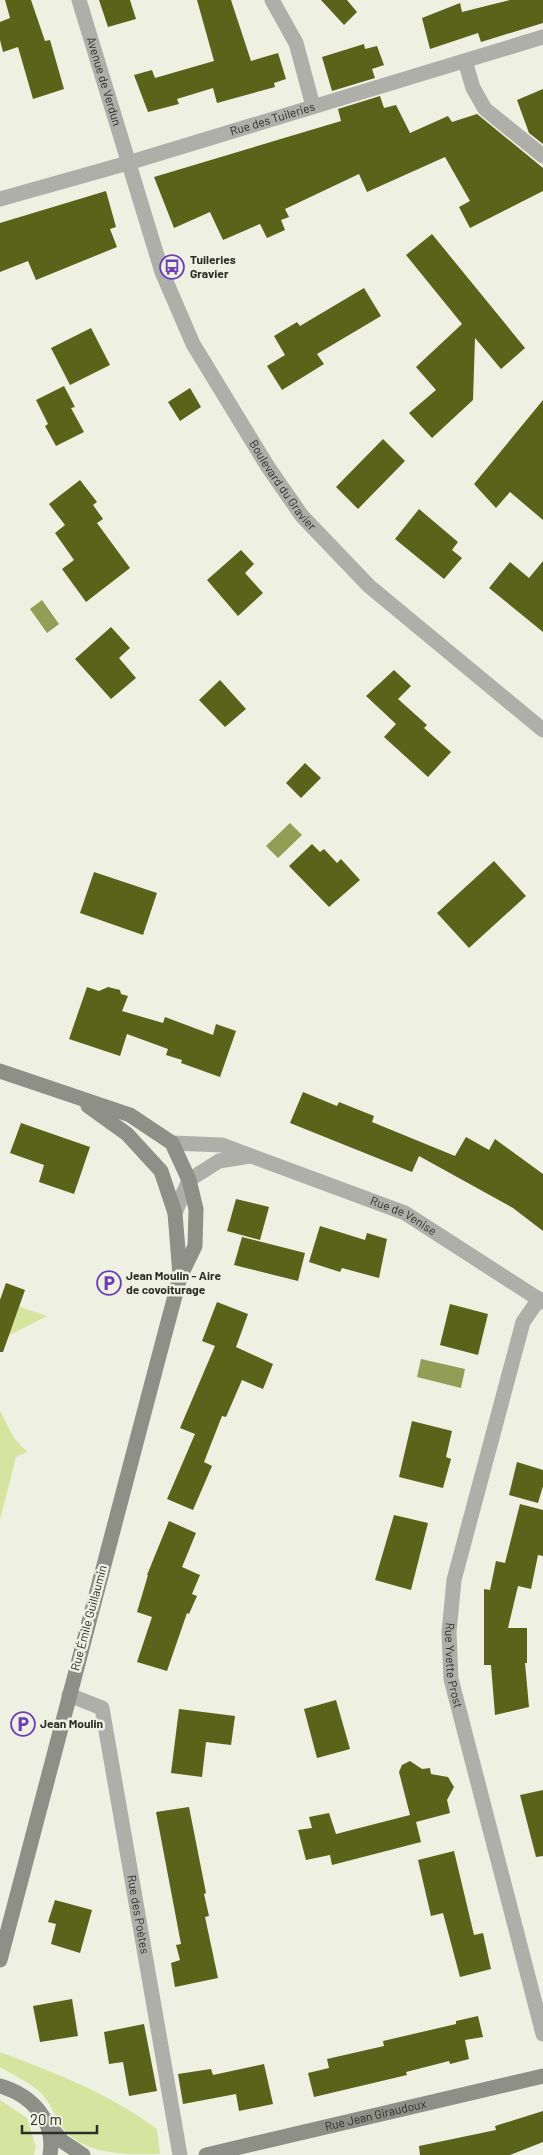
<svg xmlns="http://www.w3.org/2000/svg" width="543" height="2155" viewBox="0 0 543 2155" font-family="Barlow,sans-serif">
<rect width="100%" height="100%" fill="#eef1e2"/>
<!-- green -->
<g fill="#d7e4a0">
<polygon points="0,1300 47,1316 0,1340"/>
<polygon points="0,1411 14,1438 27,1452 16,1457 0,1520"/>
<path d="M0 2052C57 2074 107 2092 157 2129L160 2154C128 2155 90 2155 67 2133 56 2122 53 2106 42 2094 31 2083 13 2075 0 2067Z"/>
<polygon points="0,2100 27,2118 36,2147 34,2155 0,2155"/>
</g>
<!-- water -->
<g fill="#929d56">
<polygon points="42,600 59,624 47,633 30,609"/>
<polygon points="290,823 302,835 278,858 266,846"/>
<polygon points="421,1359 465,1369 461,1388 417,1377"/>
</g>
<!-- building -->
<g fill="#596319">
<polygon points="5,0 31,0 45,41 50,40 64,89 33,99 18,47 3,52 0,40 0,22 10,18"/>
<polygon points="99,0 130,0 136,19 108,27"/>
<polygon points="197,0 231,0 251,61 278,53 286,79 274,83 275,87 217,103 213,88 177,99 179,104 148,112 134,75 152,70 155,78 214,61"/>
<polygon points="321,0 347,0 357,12 344,25"/>
<polygon points="510,0 543,0 543,23 481,42 478,33 430,49 422,18 460,3 462,12"/>
<polygon points="364,44 365,49 377,46 384,65 372,69 375,78 332,91 322,57"/>
<polygon points="543,89 543,144 529,133 517,100"/>
<polygon points="380,96 384,108 396,105 410,133 448,116 452,122 477,114 543,168 543,191 470,228 459,207 470,201 445,157 367,192 359,174 285,209 289,217 281,220 285,230 267,238 260,224 223,240 210,212 174,228 154,177 341,121 338,109"/>
<polygon points="106,191 116,227 110,229 117,247 36,280 28,261 0,272 0,223"/>
<polygon points="432,234 525,348 501,369 475,338 473,400 432,438 409,413 436,390 416,367 462,324 406,255"/>
<polygon points="364,288 381,316 317,354 324,364 282,390 267,366 285,355 274,336 297,322 300,326"/>
<polygon points="91,328 110,365 70,385 51,348"/>
<polygon points="64,386 75,407 71,408 84,432 56,446 45,426 48,424 36,400"/>
<polygon points="190,388 201,407 180,421 168,402"/>
<polygon points="543,400 543,520 510,492 496,508 474,484"/>
<polygon points="383,439 405,461 358,509 336,487"/>
<polygon points="80,480 97,502 93,505 103,519 97,523 130,568 86,602 62,569 74,560 55,533 65,525 49,504"/>
<polygon points="419,509 458,542 452,550 462,558 444,579 395,539"/>
<polygon points="241,550 254,564 245,573 263,593 238,616 207,580"/>
<polygon points="543,561 543,632 489,588 510,562 529,578"/>
<polygon points="111,627 130,648 119,658 136,678 111,699 75,659"/>
<polygon points="394,670 411,686 398,699 427,725 424,728 451,752 428,777 384,737 396,724 366,696"/>
<polygon points="220,680 246,709 225,727 199,700"/>
<polygon points="305,763 321,778 301,798 286,783"/>
<polygon points="312,844 320,852 324,849 337,863 341,859 360,880 329,907 289,866"/>
<polygon points="494,861 526,896 469,948 437,913"/>
<polygon points="94,872 157,893 143,935 80,913"/>
<polygon points="87,987 99,991 108,987 120,990 121,994 128,996 122,1011 163,1023 165,1017 213,1035 216,1024 236,1031 220,1077 181,1063 182,1060 166,1055 168,1049 127,1034 120,1056 69,1039"/>
<polygon points="303,1092 337,1106 339,1102 374,1116 372,1122 455,1156 466,1137 489,1150 495,1139 543,1174 543,1231 513,1208 419,1156 412,1172 290,1123"/>
<polygon points="21,1123 90,1147 74,1194 39,1182 44,1165 10,1153"/>
<polygon points="236,1199 269,1207 260,1240 227,1231"/>
<polygon points="320,1226 365,1240 367,1233 387,1239 379,1278 342,1268 340,1272 309,1262"/>
<polygon points="242,1237 305,1253 298,1281 234,1265"/>
<polygon points="6,1283 25,1290 3,1352 0,1352 0,1300"/>
<polygon points="217,1302 248,1314 236,1347 273,1364 263,1389 242,1380 226,1417 222,1416 204,1462 212,1466 193,1510 167,1499 195,1434 180,1428 215,1346 202,1341"/>
<polygon points="450,1304 488,1314 478,1355 440,1345"/>
<polygon points="412,1421 452,1431 446,1457 451,1459 443,1488 399,1477"/>
<polygon points="517,1462 543,1470 543,1486 538,1503 509,1495"/>
<polygon points="520,1504 543,1510 543,1556 538,1555 531,1589 518,1586 508,1628 527,1628 527,1663 525,1663 529,1707 495,1715 491,1665 484,1665 484,1589 490,1590 496,1561 505,1563"/>
<polygon points="394,1515 428,1523 411,1590 375,1580"/>
<polygon points="169,1521 196,1533 182,1567 200,1575 192,1594 197,1596 189,1614 187,1613 167,1671 137,1662 152,1617 137,1612 148,1575 147,1575"/>
<polygon points="336,1700 350,1749 317,1758 304,1709"/>
<polygon points="179,1709 235,1716 231,1745 206,1742 202,1777 171,1773"/>
<polygon points="410,1761 422,1769 430,1768 431,1774 448,1777 454,1787 447,1800 450,1813 416,1822 421,1842 332,1865 330,1855 306,1860 298,1830 312,1828 309,1817 329,1813 336,1834 410,1815 399,1772 402,1765"/>
<polygon points="543,1790 543,1856 536,1857 520,1795"/>
<polygon points="189,1807 206,1893 204,1894 209,1916 205,1917 218,1978 175,1987 171,1963 180,1960 176,1945 181,1944 156,1812"/>
<polygon points="454,1851 474,1935 483,1933 491,1969 460,1977 443,1913 431,1916 418,1860"/>
<polygon points="55,1900 92,1910 80,1953 51,1944 56,1924 48,1922"/>
<polygon points="72,1999 78,2036 40,2042 33,2006"/>
<polygon points="478,2016 483,2037 465,2040 469,2059 450,2064 449,2061 406,2072 407,2075 314,2097 308,2073 329,2068 327,2059 384,2046 383,2041 456,2024 456,2021"/>
<polygon points="144,2024 157,2091 129,2096 123,2062 109,2064 104,2032"/>
<polygon points="264,2064 273,2104 239,2111 236,2094 183,2104 178,2074 211,2069 213,2075"/>
<polygon points="543,2111 543,2142 510,2155 420,2155 419,2146 496,2130 495,2126"/>
</g>
<g fill="none" stroke-linecap="round" stroke-linejoin="round">
<!-- street -->
<g stroke="#aeafa9" stroke-width="15">
<path id="s1" d="M79 0 162 272 193 344 268 467 302 516 369 586 543 730"/>
<polyline points="272,0 296,43 313,106"/>
<polyline points="465,61 473,88 485,109 543,156"/>
<path id="s2" d="M0 199 128 163 543 37"/>
<path id="s3" d="M172 1143 222 1145 405 1213 543 1302"/>
<polyline points="175,1213 189,1180 219,1161 250,1156"/>
<path id="s4" d="M539 1299 523 1322 454 1580 449 1632 451 1679 543 2034"/>
<path id="s5" d="M69 1695 102 1708 180 2155"/>
</g>
<!-- secondary -->
<g stroke="#8e9087" stroke-width="15">
<polyline points="0,1071 130,1115 172,1143 189,1180 196,1209 195,1246 180,1277 164,1337 0,1960"/>
<polyline points="88,1106 127,1134 161,1171 175,1213 180,1275"/>
<path d="M0 2086C31 2095 56 2120 50 2155"/>
<polyline points="49,2125 62,2141 83,2155"/>
<path id="s6" d="M206 2155 543 2076"/>
</g>
</g>
<!-- icons -->
<defs>
<g id="bus-ring" transform="scale(1.25)"><circle r="9.5" fill="#eef1e2" stroke="#6c3eb6" stroke-width="1.5"/><path d="M-5-6H5V4H4V6H2V4H-2V6H-4V4H-5ZM-3.5-4V0h7V-4ZM-3.5 1.2v1.5H-2V1.2ZM2 1.2v1.5H3.5V1.2Z" fill="#6c3eb6"/></g>
<g id="parking-ring" transform="scale(1.25)"><circle r="9.5" fill="#eef1e2" stroke="#6c3eb6" stroke-width="1.5"/><path d="M-3.5-5.5H1a3.5 3.5 0 0 1 0 7H-1V5.5H-3.5ZM-1-3.4V-.6H.8a1.4 1.4 0 0 0 0-2.8Z" fill="#6c3eb6"/></g>
</defs>
<g fill-rule="evenodd">
<use href="#bus-ring" x="172" y="267"/>
<use href="#parking-ring" x="109" y="1283"/>
<use href="#parking-ring" x="23" y="1724"/>
</g>
<g text-anchor="middle" stroke-width="5" stroke-linejoin="round" paint-order="stroke">
<!-- street labels -->
<g font-size="12" fill="#2c2e28" stroke="#eef1e2">
<text dy="4" stroke="none"><textPath href="#s1" startOffset="85">Avenue de Verdun</textPath></text>
<text dy="4" stroke="none"><textPath href="#s2" startOffset="284">Rue des Tuileries</textPath></text>
<text dy="4" stroke="none"><textPath href="#s1" startOffset="530">Boulevard du Gravier</textPath></text>
<text dy="4" stroke="none"><textPath href="#s3" startOffset="245">Rue de Venise</textPath></text>
<text transform="translate(89 1618) rotate(-75)" y="4">Rue Émile Guillaumin</text>
<text dy="4" stroke="none"><textPath href="#s4" startOffset="381">Rue Yvette Prost</textPath></text>
<text dy="4" stroke="none"><textPath href="#s5" startOffset="245">Rue des Poètes</textPath></text>
<text dy="4" stroke="none"><textPath href="#s6" startOffset="174">Rue Jean Giraudoux</textPath></text>
</g>
<!-- poi labels -->
<g font-size="12" font-weight="bold" fill="#2c2e28" stroke="#eef1e2" text-anchor="start">
<text x="190" y="264">Tuileries<tspan x="190" dy="14">Gravier</tspan></text>
<text x="126" y="1280">Jean Moulin - Aire<tspan x="126" dy="14">de covoiturage</tspan></text>
<text x="40" y="1728">Jean Moulin</text>
</g>
</g>
<!-- scale -->
<path d="M22 2125v8h75v-8" fill="none" stroke="#2c2e28" stroke-width="2.5"/>
<text x="30" y="2125" font-size="15" fill="#2c2e28" stroke="#eef1e2" stroke-width="4" paint-order="stroke">20 m</text>
</svg>
